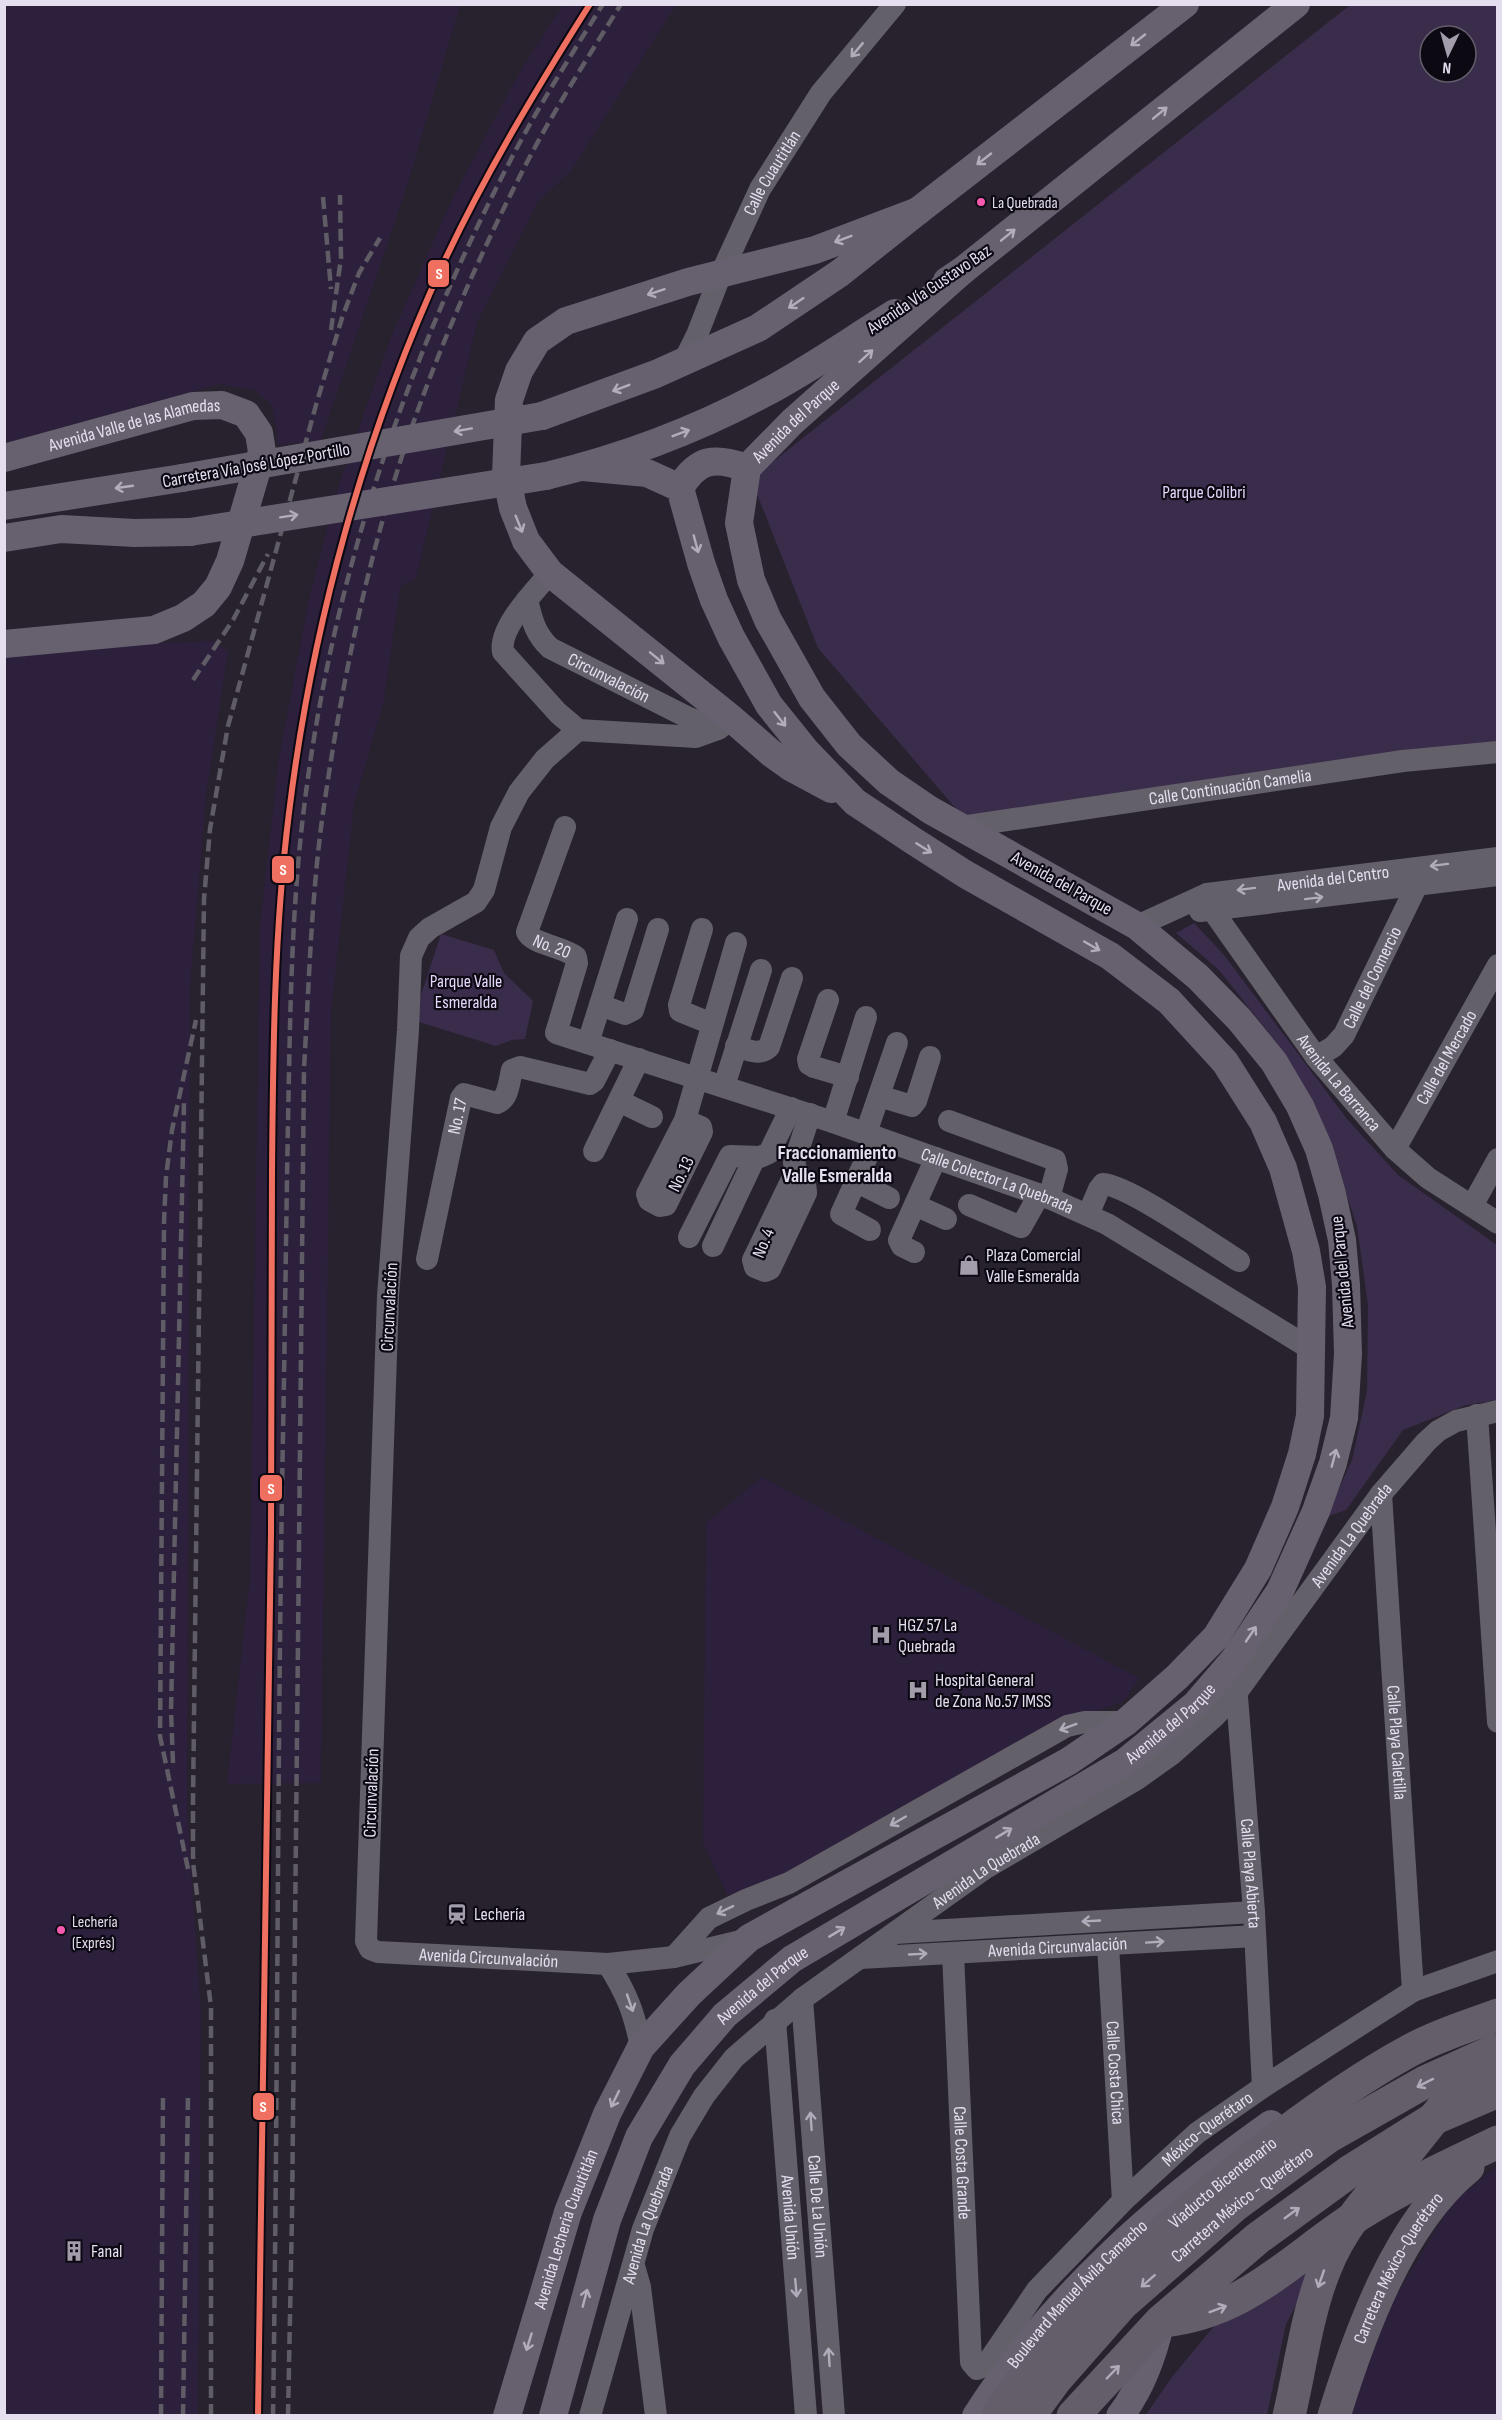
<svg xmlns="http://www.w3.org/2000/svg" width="1502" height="2420" viewBox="0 0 1502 2420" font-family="'Sofia Sans Condensed',sans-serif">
<rect width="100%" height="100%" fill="#28222e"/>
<!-- built -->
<g fill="#2c203c">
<polygon points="5,5 460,5 408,183 320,443 291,443 278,446 276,425 271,405 256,391 220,384 5,443"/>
<polygon points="563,5 676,5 571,171 538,202 478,320 416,578 400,587 384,701 354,805 331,1012 321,1783 227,1784 250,1577 260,927 279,757 309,599 339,484 391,337 452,199 523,66"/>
<polygon points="212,641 228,651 206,796 190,988 187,1811 201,2014 198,2415 5,2415 4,650"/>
<polygon points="762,1477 1139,1678 1124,1701 1097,1711 754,1890 727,1895 703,1843 706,1523"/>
<polygon points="1497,2166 1497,2415 1349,2416 1390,2306 1452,2203"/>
</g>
<!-- green -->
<g fill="#3a2c4b" fill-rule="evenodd">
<path d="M1350 5H1497V741L970 825 818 648 751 479ZM1430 36H1466V72H1430Z"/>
<polygon points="1194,923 1224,955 1347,1119 1398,1175 1497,1245 1497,1400 1466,1405 1403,1430 1346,1510 1326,1517 1352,1460 1367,1391 1368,1305 1357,1226 1325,1130 1269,1033 1219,970 1176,933"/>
<polygon points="441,934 494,950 504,973 533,1001 525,1039 512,1040 496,1046 419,1022 419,1001"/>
<polygon points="1350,2204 1286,2324 1267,2415 1145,2416 1172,2377 1233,2303"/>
</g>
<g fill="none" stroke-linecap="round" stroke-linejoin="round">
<!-- minor -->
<g stroke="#64606a" stroke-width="22">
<path id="s1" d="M684 361 697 335 720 276 760 189 821 93 895 4"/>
<path d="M550 573C535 591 498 628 503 652L558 713 578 730 696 737 718 729 732 719"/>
<path id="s2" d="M527 600C532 620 535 634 550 648L689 718 718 729"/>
<path id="s3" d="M578 730 545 759 519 792 501 827 484 890 476 902 430 928 419 938 411 956 408 1030 388 1296 366 1941 370 1949 378 1952 608 1964 674 1957 749 1939"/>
<path id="s4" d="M565 827 527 932C532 944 564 947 576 957L577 963 556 1033 833 1122 1049 1198 1107 1224 1311 1349"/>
<path id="s5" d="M961 827 1403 761 1498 752"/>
<path id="s6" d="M1207 894 1213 911 1316 1057 1395 1149 1428 1178 1498 1223"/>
<polyline points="1200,911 1498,875"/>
<path id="s7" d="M1137 926 1207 894 1498 858"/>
<polyline points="702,929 679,1005 680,1011 712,1024"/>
<polyline points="828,1000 808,1059 809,1064 814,1067 848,1077"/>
<polyline points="600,1005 625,1014 633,1010 658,929"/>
<polyline points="588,1043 627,919"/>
<path d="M736 1046C748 1050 759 1056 769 1047L792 978"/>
<path id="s8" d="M1316 1057 1333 1047 1344 1035 1417 885"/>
<polyline points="724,1086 761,970"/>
<polyline points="879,1096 912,1106 916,1101 930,1057"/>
<polyline points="619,1101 652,1117"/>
<polyline points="685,1120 701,1127 702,1132 666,1205 660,1206 649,1200 647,1194 685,1120 736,943"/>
<polyline points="949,1121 1055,1160 1057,1169 1049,1198"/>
<polyline points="833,1122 866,1017"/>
<polyline points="866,1133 897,1043"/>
<path id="s9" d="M1395 1149 1498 965"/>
<polyline points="594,1151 639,1059"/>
<path d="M796 1171 753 1260 755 1267 765 1271 770 1269 806 1193C807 1181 796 1174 794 1163L810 1114"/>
<polyline points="855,1181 889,1198"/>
<polyline points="915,1205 946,1219"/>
<polyline points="969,1205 1021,1227 1039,1195"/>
<polyline points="1472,1206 1498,1159"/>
<path d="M1088 1215 1099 1189 1103 1184C1128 1185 1213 1245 1239 1261"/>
<polyline points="870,1230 841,1214 876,1137"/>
<polyline points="689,1237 730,1156 760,1157 769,1153 791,1108"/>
<polyline points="713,1246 755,1157"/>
<polyline points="914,1252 902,1246 899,1240 936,1158"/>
<path id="s10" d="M427 1259 461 1098 464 1094 497 1103C509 1099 509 1081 512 1070L520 1067 590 1084 594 1081 610 1050"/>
<polyline points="1477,1415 1498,1722"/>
<path id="s11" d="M1381 1494 1413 1991"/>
<path id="s12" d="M1236 1684 1254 1912 1263 2087"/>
<polyline points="895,1933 1254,1912"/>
<path id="s13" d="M1108 1945 1123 2201"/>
<path id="s14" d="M953 1953 971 2362 977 2369 986 2365 1037 2290 1123 2201 1197 2133 1263 2087 1413 1991 1498 1961"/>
<polyline points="674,1957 709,1918 746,1900 789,1883 1067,1726 1085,1722 1126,1722"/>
<path id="s15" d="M860 1958 1255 1936"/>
<path d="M608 1964C627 1994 634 2012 641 2047"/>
<path id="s16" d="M802 1999 834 2416"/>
<path id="s17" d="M775 2020 806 2416"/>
<polyline points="634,2266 640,2287 656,2416"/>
<path id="s18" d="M590 2416 643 2229 680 2136 704 2096 734 2058 802 1999 984 1869 1137 1779 1172 1754 1214 1717 1237 1692 1381 1494 1426 1442 1438 1431 1456 1421 1498 1411"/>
</g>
<!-- major -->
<g stroke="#67616f" stroke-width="28">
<polyline points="947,281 962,271 1296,4"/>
<polyline points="542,416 656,374 758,328 840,273 918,211 1185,4"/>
<path id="s19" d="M4 458 193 406 222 405 246 414 259 433 262 452 230 561 218 587 204 604 183 618 154 630 4 644"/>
<path d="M546 476C621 458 694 431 763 394 809 370 851 340 895 313"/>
<path d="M680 488C698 457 716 457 747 468"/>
<polyline points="4,506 182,478"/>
<polyline points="4,538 61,529 135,533 190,532"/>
<polyline points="831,789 792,768 771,753 732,719 550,573 526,541 513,508 506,475 509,400 519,371 537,341 566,321 688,282 815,250 918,211"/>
<path id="s20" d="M507 2416 568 2212 607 2114 641 2047 689 1994 749 1938 1069 1761 1126 1722 1177 1677 1216 1637 1258 1569 1285 1507 1302 1454 1310 1416 1312 1287 1306 1251 1283 1168 1263 1122 1225 1062 1169 1001 1110 956 965 874 912 840 855 802 806 751 769 705 731 637 714 600 701 563 680 488 647 473 583 467"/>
<path id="s21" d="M553 2416 607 2220 639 2137 682 2065 725 2015 792 1959 1125 1762 1196 1704 1233 1661 1280 1591 1316 1511 1333 1463 1344 1418 1348 1354 1346 1285 1342 1240 1332 1194 1319 1149 1300 1106 1274 1062 1239 1019 1198 977 1137 926 930 810 889 782 849 745 812 698 768 620 751 580 739 523 747 468 792 422 962 271"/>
<path id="s22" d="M976 2416C1053 2296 1156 2206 1271 2124"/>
<path d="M1120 2416C1142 2387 1153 2355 1161 2321"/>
</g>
<!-- highway -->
<g stroke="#645e6a" stroke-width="33">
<path d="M1163 2321C1251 2312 1296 2252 1368 2209 1409 2184 1454 2163 1498 2142"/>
<path id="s23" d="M997 2416C1063 2316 1155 2235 1248 2161 1299 2121 1352 2082 1409 2051 1436 2036 1468 2026 1498 2015"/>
<path id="s24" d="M1029 2416 1056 2379 1122 2304 1234 2206 1328 2137 1425 2082 1496 2050"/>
<polyline points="1073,2416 1161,2321 1258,2238 1349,2172 1435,2118 1498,2091"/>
<path id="s25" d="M1334 2416C1360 2332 1399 2223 1468 2167"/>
</g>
<!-- rail -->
<g stroke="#605c65" stroke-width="4.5" stroke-dasharray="12 6" stroke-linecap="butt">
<polyline points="323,197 331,289"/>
<polyline points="331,330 341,258 340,195"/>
<polyline points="193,680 233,620 268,554"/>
<polyline points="173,1763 171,1711 184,1103"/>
<polyline points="188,1869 160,1736 164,1222 166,1177 172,1130 196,1020"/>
<polyline points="161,2416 163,2093"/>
<polyline points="183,2416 188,2095"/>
<polyline points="211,2416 211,2007 193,1862 193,1801 204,899 210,829 228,726 316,405 342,318 359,273 380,238"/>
<path d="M273 2416C278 2088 277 1761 283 1434 285 1330 286 1227 288 1123 290 1024 291 924 302 825 328 593 401 372 508 165 536 110 570 57 603 4"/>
<path d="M288 2416 292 2215 304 1068C309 985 311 902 322 820 341 685 369 547 415 418 445 334 482 250 523 170 552 113 587 59 621 4"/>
</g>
<!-- major-bridge -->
<g stroke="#67616f" stroke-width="28">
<polyline points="182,478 542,416"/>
<polyline points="190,532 546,476"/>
</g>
<!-- highway-bridge -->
<path stroke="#645e6a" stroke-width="33" d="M1289 2416C1300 2369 1307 2313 1325 2269 1343 2222 1380 2185 1412 2146 1439 2113 1463 2078 1498 2052"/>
<!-- rail-1 casing -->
<g stroke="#0d0913" stroke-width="10">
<path id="rail-1" d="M258 2416C263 2121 269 1827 271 1533 271 1413 272 1293 272 1172 273 1052 274 932 289 813 312 625 364 436 443 264 485 174 537 88 590 4"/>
</g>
<!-- rail-1 -->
<use href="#rail-1" stroke="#ef7060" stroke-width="6"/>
</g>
<!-- one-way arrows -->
<defs><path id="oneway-shaft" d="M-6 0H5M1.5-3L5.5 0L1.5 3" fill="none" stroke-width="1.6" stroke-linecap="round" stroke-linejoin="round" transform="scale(1.5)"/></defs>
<g stroke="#b3acbb">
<use href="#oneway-shaft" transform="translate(1138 40) rotate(142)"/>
<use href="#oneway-shaft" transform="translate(1160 113) rotate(-39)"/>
<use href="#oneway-shaft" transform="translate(984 159) rotate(142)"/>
<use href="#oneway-shaft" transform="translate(1008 235) rotate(-39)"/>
<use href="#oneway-shaft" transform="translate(843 239) rotate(159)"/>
<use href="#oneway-shaft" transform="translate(656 292) rotate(162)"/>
<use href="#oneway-shaft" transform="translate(796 303) rotate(146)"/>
<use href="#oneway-shaft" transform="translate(866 356) rotate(-42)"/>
<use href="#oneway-shaft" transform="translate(621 388) rotate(159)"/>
<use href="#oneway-shaft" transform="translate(463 430) rotate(170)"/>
<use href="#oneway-shaft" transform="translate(681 433) rotate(-21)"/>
<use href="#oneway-shaft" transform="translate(124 487) rotate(172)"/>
<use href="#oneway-shaft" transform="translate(289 516) rotate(-9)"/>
<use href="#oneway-shaft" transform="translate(519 524) rotate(68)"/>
<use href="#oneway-shaft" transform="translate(696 544) rotate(75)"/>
<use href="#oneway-shaft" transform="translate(657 658) rotate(39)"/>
<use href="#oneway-shaft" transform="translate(780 719) rotate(52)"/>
<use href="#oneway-shaft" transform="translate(924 848) rotate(32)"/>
<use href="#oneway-shaft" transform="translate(1092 946) rotate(30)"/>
<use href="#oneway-shaft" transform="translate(1334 1458) rotate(-75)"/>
<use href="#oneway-shaft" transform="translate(1251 1634) rotate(-56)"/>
<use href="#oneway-shaft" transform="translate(1004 1833) rotate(-31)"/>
<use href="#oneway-shaft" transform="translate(837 1932) rotate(-31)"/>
<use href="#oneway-shaft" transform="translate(615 2099) rotate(116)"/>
<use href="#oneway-shaft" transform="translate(585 2298) rotate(-75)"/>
<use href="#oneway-shaft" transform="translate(529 2342) rotate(107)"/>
</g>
<g stroke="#b1acb9">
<use href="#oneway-shaft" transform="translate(857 50) rotate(130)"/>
<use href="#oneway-shaft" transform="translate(1439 865) rotate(173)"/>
<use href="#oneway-shaft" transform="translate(1246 889) rotate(173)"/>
<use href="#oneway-shaft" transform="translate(1314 898) rotate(-7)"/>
<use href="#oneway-shaft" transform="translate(1068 1727) rotate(160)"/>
<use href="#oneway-shaft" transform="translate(898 1821) rotate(150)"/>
<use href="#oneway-shaft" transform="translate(725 1910) rotate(154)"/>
<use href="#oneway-shaft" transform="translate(1091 1921) rotate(177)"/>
<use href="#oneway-shaft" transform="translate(1155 1942) rotate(-4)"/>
<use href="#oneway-shaft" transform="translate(918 1954) rotate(-3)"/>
<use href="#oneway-shaft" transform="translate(630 2003) rotate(71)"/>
<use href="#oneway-shaft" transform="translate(811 2121) rotate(-94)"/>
<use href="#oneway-shaft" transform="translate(796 2288) rotate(85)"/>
<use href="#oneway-shaft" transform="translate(829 2357) rotate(-94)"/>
</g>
<g stroke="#b1abb9">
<use href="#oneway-shaft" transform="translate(1425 2083) rotate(153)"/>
<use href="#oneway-shaft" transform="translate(1292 2213) rotate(-36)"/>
<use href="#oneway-shaft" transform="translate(1321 2279) rotate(109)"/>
<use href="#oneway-shaft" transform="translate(1148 2281) rotate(139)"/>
<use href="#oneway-shaft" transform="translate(1218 2309) rotate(-21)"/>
<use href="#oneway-shaft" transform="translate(1113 2372) rotate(-46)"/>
</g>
<!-- icons -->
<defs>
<g id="shop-bare" transform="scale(1.62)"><path d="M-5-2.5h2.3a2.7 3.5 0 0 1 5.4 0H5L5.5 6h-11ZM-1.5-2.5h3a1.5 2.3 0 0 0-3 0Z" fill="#a39cab" stroke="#0d0913" stroke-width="2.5" paint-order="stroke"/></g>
<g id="hospital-bare" transform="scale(1.62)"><path d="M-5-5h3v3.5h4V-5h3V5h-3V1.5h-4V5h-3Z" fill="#a39cab" stroke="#0d0913" stroke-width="2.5" paint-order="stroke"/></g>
<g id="station-bare" transform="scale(1.62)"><path d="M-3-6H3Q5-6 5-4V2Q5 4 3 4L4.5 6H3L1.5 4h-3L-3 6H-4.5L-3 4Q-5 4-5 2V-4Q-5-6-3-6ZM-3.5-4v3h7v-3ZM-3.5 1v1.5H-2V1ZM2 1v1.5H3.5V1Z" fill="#a39cab" stroke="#0d0913" stroke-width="2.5" paint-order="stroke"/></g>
<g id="building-bare" transform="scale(1.62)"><path d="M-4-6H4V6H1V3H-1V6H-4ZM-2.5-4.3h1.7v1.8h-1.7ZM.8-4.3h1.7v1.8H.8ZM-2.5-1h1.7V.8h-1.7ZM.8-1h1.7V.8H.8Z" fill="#a39cab" stroke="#0d0913" stroke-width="2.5" paint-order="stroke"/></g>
</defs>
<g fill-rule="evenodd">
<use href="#shop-bare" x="969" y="1265"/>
<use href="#hospital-bare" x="881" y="1635"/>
<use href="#hospital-bare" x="918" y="1690"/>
<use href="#station-bare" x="457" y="1914"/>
<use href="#building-bare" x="74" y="2251"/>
</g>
<!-- markers -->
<g fill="#f75aaf" stroke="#0d0913" stroke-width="2">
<circle cx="981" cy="202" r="5"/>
<circle cx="61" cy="1930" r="5"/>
</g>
<g text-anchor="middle" stroke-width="4.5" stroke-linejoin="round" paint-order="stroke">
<!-- bus labels -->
<g font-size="16" fill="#e5deee" stroke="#0d0913" text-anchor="start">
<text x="992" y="208">La Quebrada</text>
<text x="72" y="1927">Lechería<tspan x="72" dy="21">(Exprés)</tspan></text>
</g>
<!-- street labels -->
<g font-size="18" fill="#e5deee" stroke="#0d0913">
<text dy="6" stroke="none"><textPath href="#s1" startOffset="208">Calle Cuautitlán</textPath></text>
<text transform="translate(929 289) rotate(-34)" y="6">Avenida Vía Gustavo Baz</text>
<text dy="6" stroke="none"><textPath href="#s21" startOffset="2614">Avenida del Parque</textPath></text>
<text dy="6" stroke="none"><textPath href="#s19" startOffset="135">Avenida Valle de las Alamedas</textPath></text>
<text transform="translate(256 465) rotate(-10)" y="6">Carretera Vía José López Portillo</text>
<text dy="6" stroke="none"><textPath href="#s2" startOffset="120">Circunvalación</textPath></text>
<text dy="6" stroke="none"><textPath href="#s5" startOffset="272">Calle Continuación Camelia</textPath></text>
<text dy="6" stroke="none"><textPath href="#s7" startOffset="204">Avenida del Centro</textPath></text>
<text transform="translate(1062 883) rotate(29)" y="6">Avenida del Parque</text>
<text dy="6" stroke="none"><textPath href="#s4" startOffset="141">No. 20</textPath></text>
<text dy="6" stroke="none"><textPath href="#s8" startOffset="100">Calle del Comercio</textPath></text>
<text dy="6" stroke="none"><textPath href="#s9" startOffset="105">Calle del Mercado</textPath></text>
<text dy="6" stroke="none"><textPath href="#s6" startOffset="231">Avenida La Barranca</textPath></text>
<text dy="6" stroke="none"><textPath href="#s10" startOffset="146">No. 17</textPath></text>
<text transform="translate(681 1174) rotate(-64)" y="6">No. 13</text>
<text dy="6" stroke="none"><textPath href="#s4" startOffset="712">Calle Colector La Quebrada</textPath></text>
<text transform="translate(763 1243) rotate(-68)" y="6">No. 4</text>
<text transform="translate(1342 1272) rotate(-96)" y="6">Avenida del Parque</text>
<text transform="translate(389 1307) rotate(-87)" y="6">Circunvalación</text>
<text dy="6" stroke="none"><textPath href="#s18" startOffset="1208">Avenida La Quebrada</textPath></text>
<text dy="6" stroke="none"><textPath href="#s21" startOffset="976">Avenida del Parque</textPath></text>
<text dy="6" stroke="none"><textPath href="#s11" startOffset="249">Calle Playa Caletilla</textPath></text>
<text transform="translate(371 1793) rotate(-88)" y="6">Circunvalación</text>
<text dy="6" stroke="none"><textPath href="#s18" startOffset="704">Avenida La Quebrada</textPath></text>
<text dy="6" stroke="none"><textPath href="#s12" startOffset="190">Calle Playa Abierta</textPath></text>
<text dy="6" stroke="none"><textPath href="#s15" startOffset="198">Avenida Circunvalación</textPath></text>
<text dy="6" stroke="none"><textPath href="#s3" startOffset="1407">Avenida Circunvalación</textPath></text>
<text dy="6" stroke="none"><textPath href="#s21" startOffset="490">Avenida del Parque</textPath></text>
<text dy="6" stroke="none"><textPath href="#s13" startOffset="128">Calle Costa Chica</textPath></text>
<text dy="6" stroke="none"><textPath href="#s14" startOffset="754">México-Querétaro</textPath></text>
<text dy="6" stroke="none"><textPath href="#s14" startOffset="210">Calle Costa Grande</textPath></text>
<text dy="6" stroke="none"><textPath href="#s23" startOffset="326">Viaducto Bicentenario</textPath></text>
<text dy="6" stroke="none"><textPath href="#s24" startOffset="302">Carretera México - Querétaro</textPath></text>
<text dy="6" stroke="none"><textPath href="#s16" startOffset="208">Calle De La Unión</textPath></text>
<text dy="6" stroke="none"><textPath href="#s17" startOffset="198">Avenida Unión</textPath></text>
<text dy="6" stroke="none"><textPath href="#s18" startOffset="200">Avenida La Quebrada</textPath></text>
<text dy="6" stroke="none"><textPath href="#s20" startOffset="196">Avenida Lecheria Cuautitlán</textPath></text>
<text dy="6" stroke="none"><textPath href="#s25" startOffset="162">Carretera México-Querétaro</textPath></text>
<text dy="6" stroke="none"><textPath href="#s22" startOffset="159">Boulevard Manuel Ávila Camacho</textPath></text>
</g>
<!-- park labels -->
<g font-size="18" fill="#e5d6fb" stroke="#0d0913">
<text x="1204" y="498">Parque Colibri</text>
<text x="466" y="987">Parque Valle<tspan x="466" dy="21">Esmeralda</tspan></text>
</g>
<!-- poi labels -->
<g font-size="18" fill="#e5deee" stroke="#0d0913" text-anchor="start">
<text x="986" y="1261">Plaza Comercial<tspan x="986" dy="21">Valle Esmeralda</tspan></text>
<text x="898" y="1631">HGZ 57 La<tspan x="898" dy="21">Quebrada</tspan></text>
<text x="935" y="1686">Hospital General<tspan x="935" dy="21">de Zona No.57 IMSS</tspan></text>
<text x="474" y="1920">Lechería</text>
<text x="91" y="2257">Fanal</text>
</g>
<!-- neighbourhood labels -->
<g font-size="20" font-weight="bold" fill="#e5deee" stroke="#0d0913">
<text x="837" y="1159">Fraccionamiento<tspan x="837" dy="23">Valle Esmeralda</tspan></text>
</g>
</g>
<g stroke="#0d0913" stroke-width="2">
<rect x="427" y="259" width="23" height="29" rx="6" fill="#ef7060"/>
<rect x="271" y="855" width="24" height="29" rx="6" fill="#ef7060"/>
<rect x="259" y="1474" width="24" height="28" rx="6" fill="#ef7060"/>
<rect x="252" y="2092" width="23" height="29" rx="6" fill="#ef7060"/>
</g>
<g font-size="16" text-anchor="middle" font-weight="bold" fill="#fff">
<text x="439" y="279">S</text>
<text x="283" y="875">S</text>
<text x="271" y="1494">S</text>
<text x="263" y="2112">S</text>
</g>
<!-- border -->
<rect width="1502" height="2420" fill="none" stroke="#e5deee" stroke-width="12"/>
<!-- north arrow -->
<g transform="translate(1448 54) rotate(185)"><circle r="28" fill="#0d0913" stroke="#635e6b" stroke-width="1.5"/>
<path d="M0-4.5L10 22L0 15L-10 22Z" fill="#a39cab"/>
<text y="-9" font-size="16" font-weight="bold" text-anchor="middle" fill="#e5deee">N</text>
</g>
</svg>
